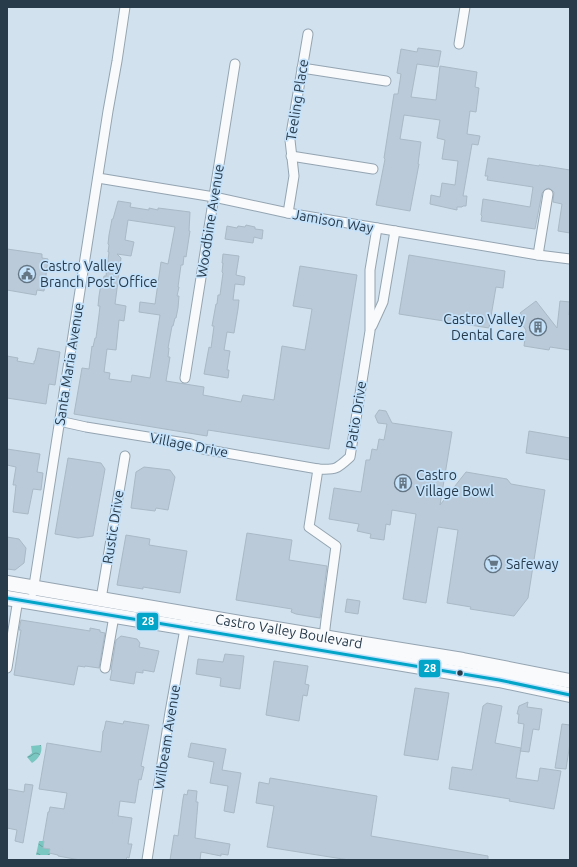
<svg xmlns="http://www.w3.org/2000/svg" width="577" height="867" viewBox="0 0 577 867" font-family="Ubuntu,sans-serif">
<defs>
<pattern id="water-waves" width="16" height="10" patternUnits="userSpaceOnUse"><rect width="16" height="10" fill="#7ac6c1"/><path d="M0 5q4-4 8 0t8 0" fill="none" stroke="#64a29f"/></pattern>
</defs>
<rect width="100%" height="100%" fill="#d2e1ee"/>
<!-- water -->
<g fill="url(#water-waves)">
<path d="M41 745C43 753 38 759 32 763L27 757 32 753 31 746Z"/>
<polygon points="39,841 46,841 51,847 50,855 36,855"/>
</g>
<!-- building -->
<g fill="#bbcad8" stroke="#a9b9c6" fill-rule="evenodd">
<polygon points="418,48 441,51 438,67 417,64 411,97 436,100 440,66 477,72 475,87 479,88 476,112 470,111 467,134 480,136 478,145 472,144 463,196 467,196 466,206 463,206 462,207 457,207 457,210 430,204 431,195 440,197 442,183 455,185 458,161 442,159 445,140 437,138 440,120 404,115 400,139 421,142 418,164 419,164 410,211 376,205 385,159 384,158 394,94 398,94 401,74 397,73 401,49 417,52"/>
<polygon points="488,158 539,166 539,165 570,170 570,233 558,231 562,204 553,202 554,192 549,188 546,189 542,193 535,229 481,221 482,216 481,215 483,199 530,207 533,187 487,180 488,176 485,176"/>
<path d="M118 201 131 203 130 207 149 210V208L158 210V208L190 212 189 231H190L186 257 184 256 183 265H181L178 287H179L177 296H179L178 308 176 318H175L173 326H172L168 348H169L168 357H170L166 381 204 387 203 395 241 402 243 395 274 400 282 346 305 350 312 309 293 306 300 266 357 275 329 449 208 430 207 436 74 414 82 368 89 369 92 346 93 347 95 338H96L99 315 100 306H98L99 296 101 284H103L104 276H106L109 252H108L109 245 108 244 109 235 112 219H113ZM128 220 175 227 168 264 161 262 155 304 140 302 139 312 160 315 150 378 132 375 131 382 109 379 110 373 104 372 107 349 116 350 119 320 124 321 126 306 115 304 121 258 117 254 131 256 134 242 125 240Z"/>
<polygon points="246,225 255,227 255,229 263,230 262,239 254,237 253,243 225,239 227,226 237,228 238,226 245,227"/>
<polygon points="7,249 42,254 42,258 48,259 44,291 37,290 36,295 7,290"/>
<polygon points="223,254 239,256 236,275 245,277 244,285 235,284 233,300 239,300 238,309 234,333 227,332 224,350 230,351 227,370 229,370 228,378 204,374 209,347 211,348 214,326 212,326 216,304 217,304 218,295 220,295 223,273 222,272 223,263 222,263"/>
<polygon points="409,255 505,271 503,288 496,287 489,328 399,314"/>
<polygon points="536,301 557,328 560,301 570,302 569,315 570,315 570,350 550,347 549,350 524,346 526,330 519,320 523,317 520,313"/>
<polygon points="38,348 60,352 55,385 49,384 46,404 7,398 7,356 18,358 17,361 34,364 34,361 35,361"/>
<polygon points="379,410 386,411 392,423 452,432 440,505 466,472 507,479 511,484 545,490 528,598 514,616 470,609 471,607 447,603 458,530 438,527 426,603 403,599 416,514 392,510 390,525 386,524 384,540 370,538 371,534 357,531 359,524 329,519 334,488 361,492 366,460 370,460 372,449 377,450 379,439 384,440 387,424 378,423 375,416"/>
<polygon points="529,431 570,438 570,460 526,453"/>
<polygon points="7,449 40,454 37,472 43,473 41,490 33,489 28,514 13,512 16,485 13,485 16,467 7,465"/>
<polygon points="68,458 101,463 105,469 93,536 78,538 55,534"/>
<polygon points="144,467 170,470 175,477 168,510 156,508 155,511 131,508 136,472"/>
<polygon points="247,533 292,540 289,560 327,566 320,618 296,614 291,612 292,609 236,600"/>
<polygon points="126,535 150,539 149,545 187,551 180,593 143,587 143,589 117,585"/>
<polygon points="7,537 19,539 26,548 24,563 15,570 7,569"/>
<polygon points="347,599 360,601 358,614 345,612"/>
<polygon points="21,620 90,631 90,628 100,630 100,632 105,633 99,668 85,666 85,667 78,666 74,685 14,675 21,630 19,630"/>
<polygon points="121,636 137,639 140,643 139,647 159,651 154,672 143,670 143,673 136,672 134,684 110,680 112,670 111,670 116,640"/>
<polygon points="225,654 244,656 240,689 220,686 221,678 196,674 198,659 223,662"/>
<polygon points="274,661 308,666 305,684 309,685 307,696 303,695 299,721 266,715"/>
<polygon points="415,688 449,693 438,760 404,755"/>
<polygon points="528,702 527,707 542,709 539,730 533,729 529,752 520,751 521,748 516,778 538,781 540,768 561,771 554,809 509,801 510,799 449,789 452,767 472,770 483,706 487,703 502,706 495,743 521,748 524,724 518,723 519,714 517,714 519,706"/>
<polygon points="106,721 123,724 124,721 149,725 141,766 144,767 141,780 139,779 135,803 120,801 118,816 132,818 128,844 132,844 129,858 127,857 126,860 80,860 58,856 58,855 49,853 50,849 43,848 44,841 43,841 48,812 49,812 50,807 64,809 67,793 39,789 47,743 101,752 103,731 104,730"/>
<polygon points="562,724 570,725 570,743 566,769 555,768"/>
<polygon points="191,743 226,749 222,770 241,773 234,813 224,811 228,786 210,783 214,762 188,757"/>
<polygon points="270,778 377,796 371,836 488,856 488,860 349,860 267,847 274,806 256,803 259,782 269,784"/>
<polygon points="25,784 33,785 23,843 15,841 17,830 7,828 7,789 24,792"/>
<polygon points="188,790 197,791 196,802 198,802 195,838 230,844 228,855 221,854 221,856 201,852 200,860 170,860 174,835 178,836 183,799 184,794 187,795"/>
</g>
<g fill="none" stroke-linecap="round" stroke-linejoin="round">
<!-- street casing -->
<g stroke="#94a4b1" stroke-width="11">
<g id="street">
<polyline points="459,44 465,7"/>
<polyline points="302,68 386,81"/>
<polyline points="291,156 373,169"/>
<polyline points="98,178 214,197 288,213 538,255 570,259"/>
<polyline points="288,213 294,176 290,140 308,34"/>
<polyline points="538,255 548,194"/>
<polyline points="372,326 383,302 395,231"/>
<polyline points="185,378 235,64"/>
<polyline points="59,421 86,427 191,444 203,449 318,469"/>
<polyline points="33,592 108,111 117,61 125,7"/>
<polyline points="101,599 125,456"/>
<path d="M325 642 324 637 326 620 336 546 309 527 318 469C336 470 337 469 350 457L370 331V270L377 228"/>
<polyline points="7,668 18,599"/>
<polyline points="105,668 114,616"/>
<polyline points="147,860 170,712 186,623"/>
</g>
</g>
<!-- primary casing -->
<g stroke="#94a4b1" stroke-width="16">
<g id="primary">
<path id="s1" d="M7 583 364 644 463 660 570 681"/>
<polyline points="7,598 499,680 570,695"/>
</g>
</g>
<!-- street -->
<use href="#street" stroke="#f8fafc" stroke-width="9"/>
<!-- primary -->
<use href="#primary" stroke="#f8fafc" stroke-width="14"/>
<!-- bus-1 casing -->
<g stroke="#c5e2fb" stroke-width="6">
<polyline id="bus-1" points="7,598 499,680 570,695"/>
</g>
<!-- bus-1 -->
<use href="#bus-1" stroke="#02a4c7" stroke-width="3"/>
</g>
<!-- icons -->
<defs>
<g id="civic-ring" transform="scale(0.9)"><circle r="9.5" fill="#c5e2fb" stroke="#647584" stroke-width="1.5"/><path d="M-.6-6.5H3V-4.5H.6V-3L4-1V1h2V6H-6V1h2V-1L-.6-3ZM-1.2 2.5V6h2.4V2.5Z" fill="#647584"/></g>
<g id="building-ring" transform="scale(0.9)"><circle r="9.5" fill="#c5e2fb" stroke="#647584" stroke-width="1.5"/><path d="M-4-6H4V6H1V3H-1V6H-4ZM-2.5-4.3h1.7v1.8h-1.7ZM.8-4.3h1.7v1.8H.8ZM-2.5-1h1.7V.8h-1.7ZM.8-1h1.7V.8H.8Z" fill="#647584"/></g>
<g id="supermarket-ring" transform="scale(0.9)"><circle r="9.5" fill="#c5e2fb" stroke="#647584" stroke-width="1.5"/><path d="M-6-5.5h2.5l.6 2H6L4.5 2H-2.5L-4.4-4H-6ZM-1.5 3.2a1.3 1.3 0 1 0 .1 0ZM3 3.2a1.3 1.3 0 1 0 .1 0Z" fill="#647584"/></g>
</defs>
<g fill-rule="evenodd">
<use href="#civic-ring" x="27" y="274"/>
<use href="#building-ring" x="538" y="327"/>
<use href="#building-ring" x="403" y="483"/>
<use href="#supermarket-ring" x="493" y="564"/>
</g>
<!-- markers -->
<circle fill="#283b4b" stroke="#c5e2fb" stroke-width="1.5" cx="460" cy="673" r="3.5"/>
<g text-anchor="middle" stroke-width="3.5" stroke-linejoin="round" paint-order="stroke">
<!-- street labels -->
<g font-size="14" fill="#283b4b" stroke="#c5e2fb">
<text transform="translate(297 100) rotate(-81)" y="5">Teeling Place</text>
<text transform="translate(210 221) rotate(-81)" y="5">Woodbine Avenue</text>
<text transform="translate(333 221) rotate(10)" y="5">Jamison Way</text>
<text transform="translate(69 364) rotate(-81)" y="5">Santa Maria Avenue</text>
<text transform="translate(356 415) rotate(-81)" y="5">Patio Drive</text>
<text transform="translate(189 445) rotate(11)" y="5">Village Drive</text>
<text transform="translate(113 527) rotate(-81)" y="5">Rustic Drive</text>
<text dy="5" stroke="none"><textPath href="#s1" startOffset="286">Castro Valley Boulevard</textPath></text>
<text transform="translate(167 737) rotate(-81)" y="5">Wilbeam Avenue</text>
</g>
<!-- poi labels -->
<g font-size="14" fill="#283b4b" stroke="#c5e2fb" text-anchor="start">
<text x="40" y="271">Castro Valley<tspan x="40" dy="16">Branch Post Office</tspan></text>
<text x="525" y="324" text-anchor="end">Castro Valley<tspan x="525" dy="16">Dental Care</tspan></text>
<text x="416" y="480">Castro<tspan x="416" dy="16">Village Bowl</tspan></text>
<text x="506" y="569">Safeway</text>
</g>
</g>
<g stroke="#c5e2fb" stroke-width="1.5">
<rect x="136" y="612" width="23" height="19" rx="4" fill="#02a4c7"/>
<rect x="418" y="659" width="23" height="19" rx="4" fill="#02a4c7"/>
</g>
<g font-size="11" text-anchor="middle" font-weight="bold" fill="#fff">
<text x="148" y="625">28</text>
<text x="430" y="672">28</text>
</g>
<!-- border -->
<rect width="577" height="867" fill="none" stroke="#283b4b" stroke-width="16"/>
</svg>
